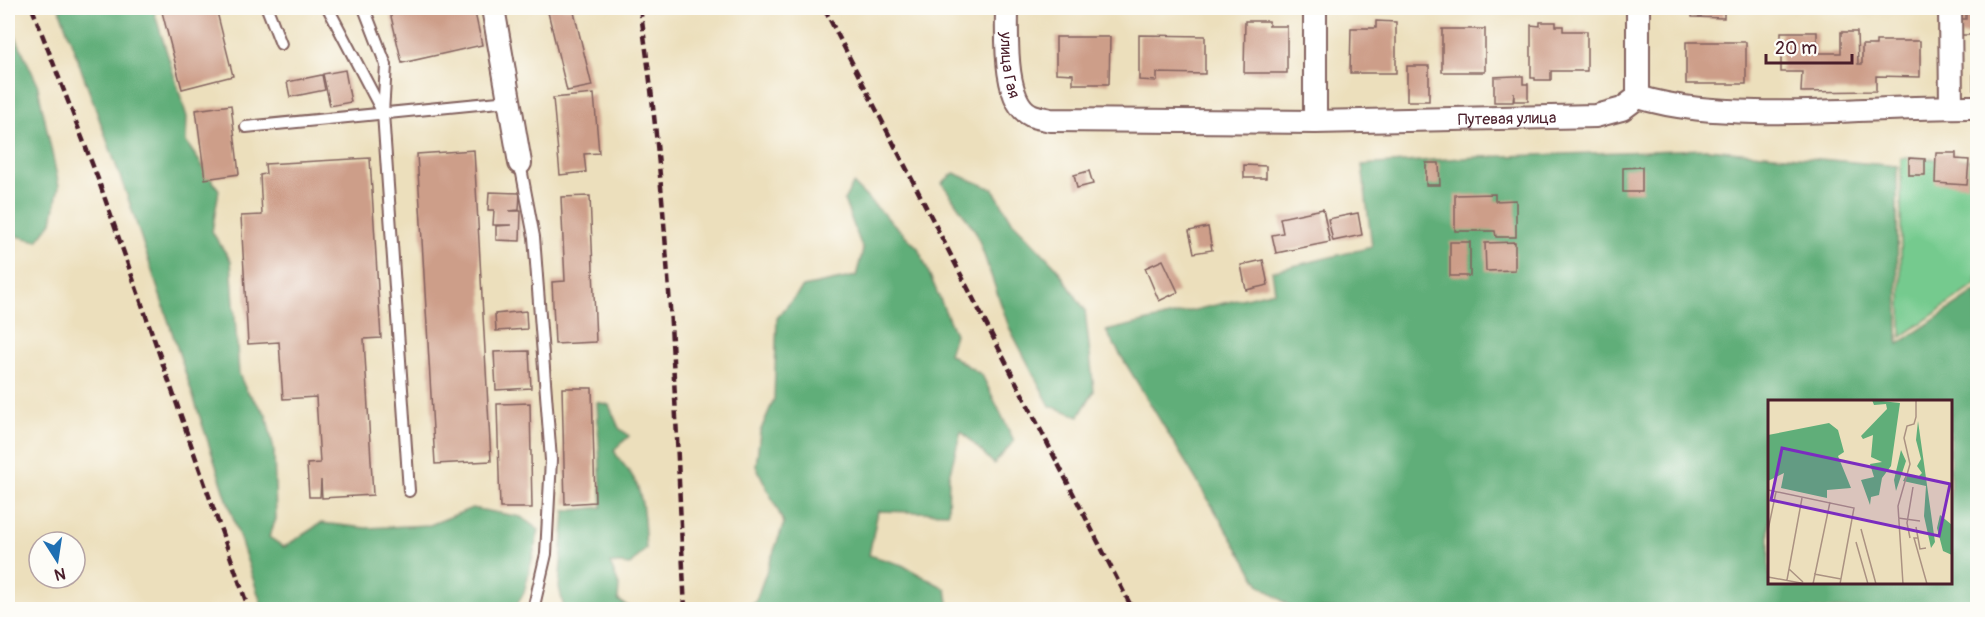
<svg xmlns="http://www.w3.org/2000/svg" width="1985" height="617" viewBox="0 0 1985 617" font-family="Pangolin,sans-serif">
<rect width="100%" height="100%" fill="#fdfcf7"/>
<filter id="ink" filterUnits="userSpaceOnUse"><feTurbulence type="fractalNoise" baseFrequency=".0167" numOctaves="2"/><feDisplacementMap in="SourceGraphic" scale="12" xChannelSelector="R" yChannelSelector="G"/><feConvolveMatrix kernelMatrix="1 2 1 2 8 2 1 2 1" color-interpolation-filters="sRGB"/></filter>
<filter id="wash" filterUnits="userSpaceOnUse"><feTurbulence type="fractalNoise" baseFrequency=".008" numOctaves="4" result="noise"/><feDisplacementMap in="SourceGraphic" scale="24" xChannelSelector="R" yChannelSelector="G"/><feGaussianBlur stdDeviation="1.35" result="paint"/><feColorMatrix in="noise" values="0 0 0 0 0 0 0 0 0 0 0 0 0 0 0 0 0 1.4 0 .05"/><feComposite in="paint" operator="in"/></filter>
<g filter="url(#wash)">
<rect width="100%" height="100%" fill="#ecdfbc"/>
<!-- green -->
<polygon fill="#75ca8e" stroke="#60745c" stroke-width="1.5" points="1901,158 1977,160 1977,284 1901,337"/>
<!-- forest -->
<g fill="#60ae79" stroke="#556652" stroke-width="1.5" fill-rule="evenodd">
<polygon points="59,8 153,8 187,117 186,142 219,190 212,232 231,261 239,374 246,390 266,414 274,450 276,519 269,537 284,547 321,523 366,528 430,525 472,508 521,517 539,530 524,593 514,609 263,609 129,201"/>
<polygon points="8,20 37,83 59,186 52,222 37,241 8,234"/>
<path d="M1707 149 1897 166 1898 344 1977 291V609H1294L1260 585 1106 331 1275 291 1272 271 1372 247 1362 165 1478 157ZM1769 401H1950V582H1769Z"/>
<polygon points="954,173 993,189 1012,221 1056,267 1085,310 1094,391 1079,416 1050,406 1009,327 976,232 942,183"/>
<polygon points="853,184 918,248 955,334 949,354 982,375 1014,441 994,464 961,431 949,476 948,513 878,511 869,555 902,565 946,589 949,609 736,609 755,603 784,523 756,466 760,432 774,399 777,318 803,287 856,276 863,250 844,200"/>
<path d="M597 402 609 405 619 428 629 436 614 450C618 460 625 465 631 474 645 494 644 526 646 549L630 565 610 563 619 585 618 600 632 609H564L559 587 565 511 602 507Z"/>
</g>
<g id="blocks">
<!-- building -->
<g fill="#cd9e89">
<polygon points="161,8 216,8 233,76 182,89"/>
<polygon points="389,8 474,8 482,45 402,63"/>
<polygon points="547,8 573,8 592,86 567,91"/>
<polygon points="1692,8 1724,8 1724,18 1692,17"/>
<polygon points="1966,8 1978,8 1978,35 1960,35 1961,19 1966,19"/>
<polygon points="1245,21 1269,21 1269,26 1287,26 1287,73 1244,73"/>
<polygon points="1376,21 1396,22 1396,73 1350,73 1351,28 1376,28"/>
<polygon points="1540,22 1556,22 1556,26 1563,26 1563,31 1587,31 1587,71 1551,71 1551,80 1535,80 1535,78 1531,78 1531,25 1540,26"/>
<rect x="1442" y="29" width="43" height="43"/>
<polygon points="1781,32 1817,32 1817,53 1841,53 1841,32 1857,32 1858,64 1862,64 1862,45 1876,45 1876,41 1920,41 1920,77 1876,76 1876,91 1801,92 1802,72 1781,72"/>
<polygon points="1139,35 1205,36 1205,74 1157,73 1157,81 1139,80"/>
<polygon points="1056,37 1110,37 1109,84 1073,84 1073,74 1056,73"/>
<rect x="1686" y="42" width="60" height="42"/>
<rect x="1407" y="66" width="22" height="35"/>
<polygon points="345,70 351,102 330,106 323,74"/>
<rect x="1973" y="70" width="5" height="20"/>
<polygon points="322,75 325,90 290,97 287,82"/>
<polygon points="1514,76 1523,76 1523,84 1528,84 1528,101 1514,101 1514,92 1513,102 1494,102 1494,77"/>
<polygon points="594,94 599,153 584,154 586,172 560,175 553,98"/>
<polygon points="231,105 239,174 205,179 196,110"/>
<polygon points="474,150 491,461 435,464 417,154"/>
<polygon points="1936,153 1956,153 1956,159 1969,160 1967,185 1935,183"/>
<polygon points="370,158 381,338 364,339 373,495 322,498 321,480 320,497 309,497 307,464 320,463 316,397 283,399 279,342 248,344 241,216 262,215 260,175 266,174 265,164"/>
<polygon points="1909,158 1925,159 1925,175 1909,175"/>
<polygon points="1426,163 1439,163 1440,185 1426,185"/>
<polygon points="1244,165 1266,166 1266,178 1244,178"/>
<polygon points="1642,167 1642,192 1623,192 1623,168"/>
<polygon points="1089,171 1093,184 1077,188 1074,175"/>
<polygon points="489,192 520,193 519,210 509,211 521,211 520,241 496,240 496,226 512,225 493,225 494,210 488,210"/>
<polygon points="1495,194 1495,201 1516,200 1516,237 1496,237 1495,231 1455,231 1455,195"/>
<polygon points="590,196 596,342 555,344 552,282 565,281 561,197"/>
<polygon points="1323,209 1330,242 1276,253 1272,235 1283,233 1280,218"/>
<polygon points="1358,213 1362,235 1333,241 1328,219"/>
<polygon points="1208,227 1212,250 1194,253 1189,231"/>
<rect x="1450" y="242" width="20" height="34"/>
<polygon points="1515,242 1515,270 1486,271 1485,243"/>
<polygon points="1163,260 1178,292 1159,301 1145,268"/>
<polygon points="1263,260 1268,285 1246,290 1241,265"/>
<polygon points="526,311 527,329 496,331 495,314"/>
<polygon points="529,351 531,388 496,390 494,352"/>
<polygon points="562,388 592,388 595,502 565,504"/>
<polygon points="530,403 532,508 500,508 497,404"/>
</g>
</g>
</g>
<g filter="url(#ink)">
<use href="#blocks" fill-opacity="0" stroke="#83625e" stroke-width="1.5"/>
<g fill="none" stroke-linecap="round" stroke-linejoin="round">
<!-- lane casing -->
<g stroke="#83625e" stroke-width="14">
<g id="lane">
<polyline points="267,8 281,44"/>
<polyline points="328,8 383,113"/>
<polyline points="364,8 386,65 383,113 409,491"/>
<polyline points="246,127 509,101"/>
<polyline points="520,163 534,237 551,460 546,554 533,610"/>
</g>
</g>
<!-- street casing -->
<g stroke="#83625e" stroke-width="26">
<g id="street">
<polyline points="493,8 520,163"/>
<path id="s1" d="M1007 8C1007 34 1003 102 1031 115 1037 118 1044 118 1050 120L1315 122 1596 116 1622 109 1638 97C1678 109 1716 111 1756 112 1830 114 1904 106 1978 107"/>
<polyline points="1638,8 1638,97"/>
<polyline points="1950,8 1951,107"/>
<polyline points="1315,122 1315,8"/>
</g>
</g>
<!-- lane -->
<use href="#lane" stroke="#fff" stroke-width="10"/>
<!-- street -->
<use href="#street" stroke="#fff" stroke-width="22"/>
<!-- rail -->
<g stroke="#4a1f2b" stroke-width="4.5" stroke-dasharray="9 4.5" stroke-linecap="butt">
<polyline points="32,8 98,179 249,610"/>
<path d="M640 8C670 206 675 409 685 610"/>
<polyline points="824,8 1133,610"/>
</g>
</g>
</g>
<g text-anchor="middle" stroke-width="6" stroke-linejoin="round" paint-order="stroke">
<!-- street labels -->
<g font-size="16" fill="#4a1f2b" stroke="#fdfcf7">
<text dy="6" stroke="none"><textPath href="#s1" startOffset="57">улица Гая</textPath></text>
<text dy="6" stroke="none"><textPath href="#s1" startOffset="591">Путевая улица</textPath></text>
</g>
</g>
<!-- overview -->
<g transform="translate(1768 400)">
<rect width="184" height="184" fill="#ecdfbc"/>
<path d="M104 0 132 3 123 66 114 78 111 95 103 97 102 105 93 80 106 77 102 64 114 62 103 57 105 35 95 39 93 36 119 9 118 4 106 5ZM150 21 167 142 163 148 156 116 158 86 135 81 138 75 150 77 154 73 149 66 153 59 148 40ZM61 23 70 30 76 52 70 56 83 88 59 90V98L13 88 16 73 0 81V35ZM133 50 138 61 128 91 126 80ZM172 115 184 125V155L175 151 169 128Z" fill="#60ae79"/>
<path fill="none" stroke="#ab9282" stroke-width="1.5" d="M0 90 86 108 72 184M130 118 152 121M148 127 152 149 158 148M93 129 108 184M0 130 8 92M142 138 139 123 145 87M150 138H146L159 184M88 142 100 184M21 169 35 182M46 174 73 179M0 177 38 184M19 180 34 98M45 184 62 102M135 184 130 106 142 64 136 38 139 26 146 24 148 17V0"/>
<path fill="#7b2cbf" fill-opacity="0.15" stroke="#7b2cbf" stroke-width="3" d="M14 48 182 84 171 136 3 100Z"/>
<rect width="184" height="184" fill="none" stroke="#4a1f2b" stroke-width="3"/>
</g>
<!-- margin -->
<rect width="1985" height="617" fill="none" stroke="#fdfcf7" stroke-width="30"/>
<!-- north arrow -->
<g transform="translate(57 560) rotate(168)"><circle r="28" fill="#fdfcf7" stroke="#b5a4a5" stroke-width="1.5"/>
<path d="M0-4.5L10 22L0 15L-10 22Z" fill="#1f6fb2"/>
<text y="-9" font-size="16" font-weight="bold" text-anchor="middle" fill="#4a1f2b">N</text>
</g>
<!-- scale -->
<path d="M1766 54v9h86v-9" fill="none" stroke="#4a1f2b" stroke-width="3"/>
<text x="1775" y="54" font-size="18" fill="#4a1f2b" stroke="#fdfcf7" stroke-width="4.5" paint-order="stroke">20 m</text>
</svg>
